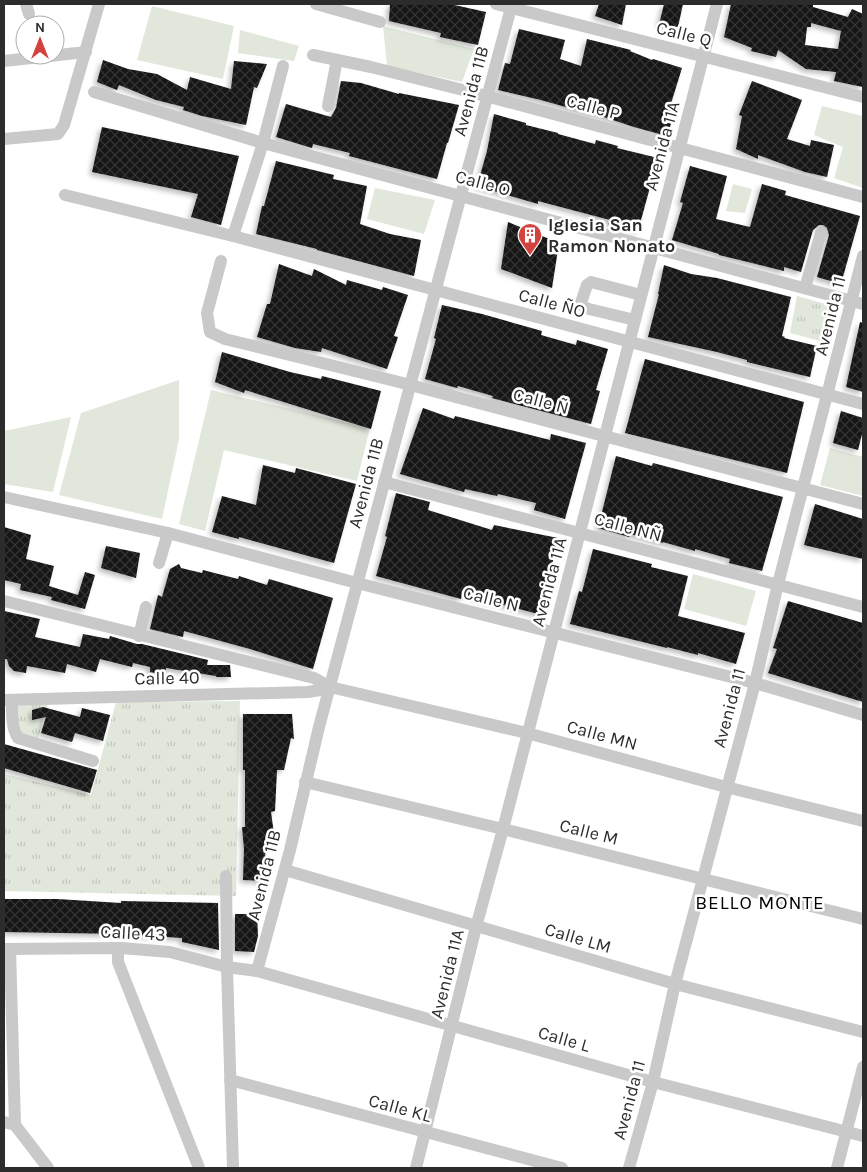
<svg xmlns="http://www.w3.org/2000/svg" width="867" height="1172" viewBox="0 0 867 1172" font-family="Karla,sans-serif">
<defs>
<pattern id="park-tufts" width="24" height="20" patternUnits="userSpaceOnUse" patternTransform="scale(1.25)"><rect width="24" height="20" fill="#e1e8db"/><path d="M3 7l-1-3M5 7V3M7 7l1-3M15 17l-1-3M17 17v-4M19 17l1-3" fill="none" stroke="#c1c7bc"/></pattern>
<pattern id="building-cross-hatch" width="8" height="8" patternUnits="userSpaceOnUse" patternTransform="scale(1.25)"><rect width="8" height="8" fill="#131313"/><path d="M0 0l8 8M0 8l8-8" fill="none" stroke="#363636"/></pattern>
<filter id="shadow"><feDropShadow dx="-3" dy="3" stdDeviation="2.5" flood-color="#0004"/></filter>
</defs>
<rect width="100%" height="100%" fill="#fff"/>
<!-- green -->
<g fill="#e1e8db">
<polygon points="152,6 234,26 223,79 137,60"/>
<polygon points="383,26 474,49 462,82 387,66"/>
<polygon points="240,30 299,46 294,61 238,53"/>
<polygon points="822,106 863,116 863,188 834,178 843,147 814,135"/>
<polygon points="733,184 752,189 745,213 726,211"/>
<polygon points="375,188 435,200 424,234 367,219"/>
<polygon points="179,380 179,439 162,519 59,495 81,413"/>
<polygon points="211,390 370,428 357,481 224,450 205,531 179,524"/>
<polygon points="71,417 53,492 4,484 4,431"/>
<polygon points="830,448 863,457 863,496 820,485"/>
<polygon points="693,574 756,591 746,626 684,609"/>
</g>
<!-- park -->
<g fill="url(#park-tufts)">
<polygon points="797,296 833,306 824,342 790,333"/>
<polygon points="49,700 38,738 12,731 10,701"/>
<polygon points="240,701 236,896 4,891 4,774 91,795 116,702"/>
</g>
<!-- building -->
<g fill="url(#building-cross-hatch)" fill-rule="evenodd" filter="url(#shadow)">
<polygon points="390,4 450,4 486,12 478,45 440,37 441,33 389,21"/>
<polygon points="599,4 626,4 622,25 595,16"/>
<polygon points="664,4 683,4 678,27 659,25"/>
<path d="M731 4H813V7L848 17 852 9 863 14V87L834 81 836 72 806 69 778 50 776 57 751 51 752 48 724 37ZM811 23 841 31 838 49 805 45 807 27H811Z"/>
<polygon points="519,29 565,40 560,59 581,66 587,39 631,50 630,51 652,60 653,59 682,68 669,110 675,111 667,136 634,127 595,114 594,115 541,100 498,90 505,63 510,64"/>
<polygon points="103,60 128,69 157,74 187,90 190,77 231,89 234,61 267,64 257,88 254,87 246,125 202,116 183,110 184,107 156,100 119,85 117,90 97,82"/>
<polygon points="341,81 361,83 399,94 399,93 459,105 448,143 447,143 437,179 349,156 350,153 313,144 312,148 276,137 286,104 331,117 336,108"/>
<polygon points="752,81 802,100 787,139 810,146 811,140 834,145 827,177 805,172 758,155 758,159 736,149 742,116 739,115"/>
<polygon points="494,114 526,123 526,125 558,133 558,134 595,144 596,140 618,146 617,148 658,158 638,231 608,224 610,220 538,201 538,204 477,186 487,151"/>
<polygon points="102,127 239,156 221,225 191,217 198,194 92,172"/>
<polygon points="276,161 334,175 333,179 367,186 360,224 390,234 421,240 414,276 317,250 317,249 256,234 262,206 264,206"/>
<polygon points="690,166 727,176 716,219 750,227 762,184 786,191 785,195 860,216 841,284 817,277 829,235 827,228 823,225 819,225 813,230 801,272 784,267 784,271 752,263 719,255 719,254 672,240 683,203 680,202"/>
<polygon points="508,222 559,243 552,288 501,269"/>
<polygon points="279,264 312,276 314,269 346,285 347,280 382,290 383,287 408,295 394,336 398,337 387,369 322,348 321,352 295,348 257,337 267,304 270,304"/>
<polygon points="664,265 691,274 717,278 791,297 782,336 785,337 784,338 817,346 810,377 747,362 747,360 717,352 648,337 659,294 658,294"/>
<polygon points="442,305 482,314 542,331 541,335 576,345 577,340 608,349 596,390 600,391 591,424 492,398 493,396 458,386 457,388 425,379 436,339 434,338"/>
<polygon points="860,322 863,323 863,392 846,387"/>
<polygon points="222,352 290,372 321,379 322,376 381,391 371,429 245,390 244,393 215,382"/>
<polygon points="645,359 804,402 787,473 625,433"/>
<polygon points="423,408 454,419 455,416 550,440 551,434 586,443 565,519 534,510 536,503 498,494 497,496 465,489 464,492 400,474"/>
<polygon points="841,411 863,418 863,430 858,450 833,443"/>
<polygon points="616,456 652,466 653,463 783,497 762,571 729,563 730,559 695,549 695,551 663,542 663,543 630,534 629,537 598,528"/>
<polygon points="263,465 295,473 296,468 356,484 334,563 239,537 239,539 212,532 222,496 256,505"/>
<polygon points="396,493 430,502 428,510 492,530 494,525 558,538 549,578 551,578 542,615 462,594 461,599 376,576 387,537 385,536"/>
<polygon points="815,504 863,519 863,559 804,545"/>
<polygon points="4,527 31,535 26,559 54,566 49,586 78,595 85,572 95,575 85,609 51,600 52,597 20,590 21,584 4,580"/>
<polygon points="106,546 140,553 136,578 101,568"/>
<polygon points="593,549 652,564 651,567 688,576 678,616 745,633 736,664 698,653 698,655 667,647 667,648 570,624 579,591 582,592"/>
<polygon points="179,564 181,568 202,573 203,570 238,579 239,576 267,585 269,579 333,598 313,669 250,649 184,631 183,637 150,629 158,595 162,597 170,569"/>
<polygon points="788,601 863,623 863,702 768,673 777,649 773,648"/>
<polygon points="4,611 40,619 35,637 80,647 83,634 109,639 110,636 137,644 142,644 208,660 207,665 230,665 231,677 216,677 216,676 166,668 165,675 150,672 150,667 133,663 132,667 100,659 96,672 67,664 65,673 27,666 26,673 14,671 9,666 7,659 4,659"/>
<polygon points="43,707 80,717 82,708 110,715 103,741 75,733 72,742 41,733 46,717 32,720 32,710"/>
<polygon points="243,714 292,714 294,739 291,738 284,770 277,770 275,811 271,812 275,841 265,841 266,881 243,880 244,849 242,827 245,827 245,770 243,770"/>
<polygon points="4,744 97,770 90,793 4,768"/>
<polygon points="4,899 57,899 121,903 121,901 218,903 219,950 182,942 182,938 122,934 4,932"/>
<polygon points="235,914 257,914 258,936 254,952 235,951"/>
</g>
<g fill="none" stroke-linecap="round" stroke-linejoin="round">
<!-- minor -->
<g stroke="#c9c9c9" stroke-width="12">
<polyline points="26,4 29,14"/>
<polyline points="316,4 380,22"/>
<polyline points="496,4 863,97"/>
<polyline points="313,55 371,67 471,92 863,197"/>
<polyline points="4,61 86,52"/>
<polyline points="94,92 263,143 863,304"/>
<polyline points="328,106 337,60"/>
<polyline points="4,139 58,134 64,125 99,4"/>
<polyline points="65,195 233,236 863,404"/>
<polyline points="233,236 263,143 283,66"/>
<polyline points="221,261 207,313 210,332 225,339 395,381 863,504"/>
<polyline points="805,288 821,233"/>
<polyline points="635,320 589,309 584,307 581,303 587,285 591,282 641,295"/>
<polyline points="384,482 863,607"/>
<polyline points="4,497 168,533 357,583 755,683 863,715"/>
<polyline points="159,563 168,533"/>
<polyline points="4,601 314,678 330,687 527,733 726,787 863,821"/>
<polyline points="139,636 146,607"/>
<polyline points="4,700 308,692 320,690 330,687"/>
<path d="M12 700C12 713 11 727 18 738L93 761"/>
<polyline points="305,782 503,829 863,919"/>
<polyline points="285,870 675,984 863,1032"/>
<polyline points="226,876 227,967 233,1168"/>
<polyline points="118,948 118,962 199,1168"/>
<polyline points="4,949 121,948 170,952 227,967 257,971 653,1082 863,1136"/>
<polyline points="10,949 15,1125"/>
<polyline points="257,971 290,850 319,727 512,4"/>
<polyline points="230,1080 562,1168"/>
<polyline points="4,1122 15,1125 48,1168"/>
<polyline points="416,1168 476,927 503,829 717,4"/>
<polyline points="629,1168 653,1082 675,984 755,683 778,584 863,256"/>
<polyline points="837,1168 863,1067"/>
</g>
</g>
<!-- icons -->
<defs>
<g id="building-pin" transform="scale(1.25)"><path d="M0 17L-7.5 6A9.5 9.5 0 1 1 7.5 6Z" fill="#d2433f" stroke="#fff"/><path d="M-4-6H4V6H1V3H-1V6H-4ZM-2.5-4.3h1.7v1.8h-1.7ZM.8-4.3h1.7v1.8H.8ZM-2.5-1h1.7V.8h-1.7ZM.8-1h1.7V.8H.8Z" fill="#fff"/></g>
</defs>
<g fill-rule="evenodd">
<use href="#building-pin" x="530" y="235"/>
</g>
<g text-anchor="middle" stroke-width="5" stroke-linejoin="round" paint-order="stroke">
<!-- street labels -->
<g font-size="18" fill="#2c2c2c" stroke="#fff">
<text transform="translate(684 34) rotate(14)" y="6">Calle Q</text>
<text transform="translate(471 91) rotate(-75)" y="6">Avenida 11B</text>
<text transform="translate(593 107) rotate(15)" y="6">Calle P</text>
<text transform="translate(662 146) rotate(-75)" y="6">Avenida 11A</text>
<text transform="translate(483 183) rotate(15)" y="6">Calle O</text>
<text transform="translate(552 303) rotate(15)" y="6">Calle ÑO</text>
<text transform="translate(830 316) rotate(-76)" y="6">Avenida 11</text>
<text transform="translate(541 401) rotate(15)" y="6">Calle Ñ</text>
<text transform="translate(366 483) rotate(-75)" y="6">Avenida 11B</text>
<text transform="translate(628 527) rotate(15)" y="6">Calle NÑ</text>
<text transform="translate(549 582) rotate(-75)" y="6">Avenida 11A</text>
<text transform="translate(491 599) rotate(14)" y="6">Calle N</text>
<text transform="translate(167 678) rotate(-1)" y="6">Calle 40</text>
<text transform="translate(729 708) rotate(-75)" y="6">Avenida 11</text>
<text transform="translate(602 735) rotate(15)" y="6">Calle MN</text>
<text transform="translate(589 832) rotate(14)" y="6">Calle M</text>
<text transform="translate(264 875) rotate(-76)" y="6">Avenida 11B</text>
<text transform="translate(133 933) rotate(3)" y="6">Calle 43</text>
<text transform="translate(578 938) rotate(16)" y="6">Calle LM</text>
<text transform="translate(447 974) rotate(-76)" y="6">Avenida 11A</text>
<text transform="translate(564 1039) rotate(16)" y="6">Calle L</text>
<text transform="translate(629 1100) rotate(-75)" y="6">Avenida 11</text>
<text transform="translate(400 1108) rotate(15)" y="6">Calle KL</text>
</g>
<!-- poi labels -->
<g font-size="18" font-weight="bold" fill="#2c2c2c" stroke="#fff" text-anchor="start">
<text x="548" y="231">Iglesia San<tspan x="548" dy="21">Ramon Nonato</tspan></text>
</g>
<!-- neighbourhood labels -->
<g font-size="19" letter-spacing="1" fill="#000" stroke="#fff">
<text x="760" y="909">BELLO MONTE</text>
</g>
</g>
<!-- border -->
<rect width="867" height="1172" fill="none" stroke="#2c2c2c" stroke-width="10"/>
<!-- north arrow -->
<g transform="translate(40 40)"><circle r="24" fill="#ffffff" stroke="#ababab"/>
<path d="M0-4L9 19L0 12L-9 19Z" fill="#d2433f"/>
<text y="-8" font-size="14" font-weight="bold" text-anchor="middle" fill="#2c2c2c">N</text>
</g>
</svg>
